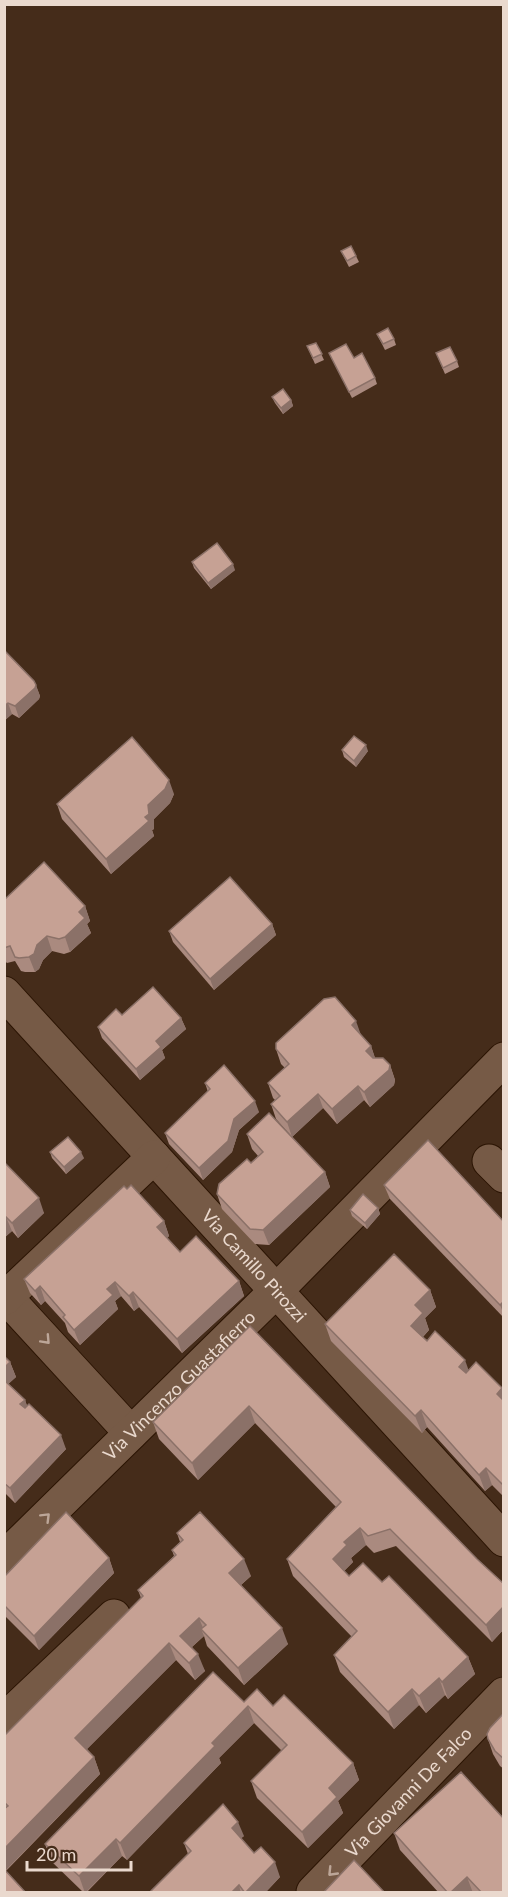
<svg xmlns="http://www.w3.org/2000/svg" width="508" height="1897" viewBox="0 0 508 1897" font-family="Lato,sans-serif">
<rect width="100%" height="100%" fill="#452c1a"/>
<g fill="none" stroke-linecap="round" stroke-linejoin="round">
<!-- street casing -->
<g stroke="#2b1403" stroke-width="35">
<g id="street">
<path id="s1" d="M4 993 504 1540"/>
<polyline points="489,1161 504,1176"/>
<polyline points="4,1295 131,1433"/>
<polyline points="4,1299 154,1157"/>
<path id="s2" d="M4 1558 276 1291 504 1059"/>
<polyline points="4,1720 114,1616"/>
<path id="s3" d="M313 1892 504 1694"/>
</g>
</g>
<!-- street -->
<use href="#street" stroke="#765a46" stroke-width="33"/>
</g>
<!-- wall -->
<g fill="#aa8a7f">
<polygon points="341,251 356,256 359,262 349,267"/>
<polygon points="377,334 394,339 396,345 385,350"/>
<polygon points="316,343 324,360 315,364 307,346"/>
<polygon points="329,353 354,358 375,378 377,384 352,398 332,359"/>
<polygon points="436,353 457,361 459,367 445,374"/>
<polygon points="272,397 291,400 293,406 283,414 275,403"/>
<polygon points="192,562 235,570 211,589 194,568"/>
<polygon points="4,650 34,681 40,696 39,699 19,718 12,714 4,721"/>
<polygon points="342,750 368,751 356,767 344,757"/>
<polygon points="174,794 170,803 154,819 154,829 152,830 154,836 111,874 62,819 57,804"/>
<polygon points="4,900 85,906 90,921 87,924 91,933 70,952 64,954 52,951 43,960 39,969 35,972 25,972 21,971 15,961 7,963 4,960"/>
<polygon points="272,924 276,935 214,990 173,942 169,931"/>
<polygon points="122,1015 181,1018 186,1029 162,1050 165,1058 140,1080 102,1038 98,1027"/>
<polygon points="361,1036 371,1046 375,1058 390,1065 395,1080 394,1085 370,1107 364,1100 337,1124 323,1108 292,1137 276,1119 271,1104 275,1100 273,1098 268,1083 285,1068 281,1064 276,1049"/>
<polygon points="205,1083 259,1112 239,1130 232,1152 203,1180 169,1144 165,1133 208,1092"/>
<polygon points="247,1134 325,1172 330,1187 269,1245 255,1244 222,1209 217,1194 258,1156 252,1149"/>
<polygon points="50,1152 84,1158 66,1174 52,1158"/>
<polygon points="4,1162 44,1213 18,1238 12,1231 4,1238"/>
<polygon points="384,1185 504,1222 504,1318 390,1199"/>
<polygon points="127,1189 164,1221 169,1236 167,1238 180,1252 239,1281 244,1296 182,1353 139,1307 134,1311 121,1296 115,1301 118,1309 80,1345 68,1332 65,1323 45,1301 41,1305 30,1293 24,1279"/>
<polygon points="378,1208 380,1214 367,1229 352,1216 350,1210"/>
<polygon points="430,1290 436,1307 425,1318 429,1330 423,1337 469,1371 502,1388 504,1393 504,1497 492,1485 485,1491 427,1427 422,1433 331,1341 325,1324"/>
<polygon points="250,1326 477,1559 504,1584 504,1629 492,1642 396,1546 374,1553 366,1545 351,1558 353,1562 344,1571 349,1576 382,1582 468,1657 475,1674 448,1699 445,1695 426,1713 419,1705 394,1729 340,1672 334,1655 352,1637 293,1576 287,1559 336,1507 255,1423 198,1480 159,1439 153,1422"/>
<polygon points="4,1356 10,1362 16,1377 8,1384 25,1400 27,1406 66,1449 15,1503 4,1492"/>
<polygon points="177,1533 251,1576 241,1585 288,1644 244,1685 207,1646 204,1636 192,1647 205,1671 195,1680 176,1660 87,1749 94,1757 100,1774 6,1871 4,1893 4,1736 141,1598 138,1590 174,1556 172,1550 180,1542"/>
<polygon points="109,1558 114,1573 39,1650 4,1615 4,1577"/>
<polygon points="244,1702 273,1706 353,1763 359,1780 338,1801 343,1813 308,1848 257,1798 251,1781 282,1751 254,1723 219,1758 221,1763 127,1860 122,1856 86,1893 84,1893 51,1861 45,1844"/>
<polygon points="504,1713 504,1769 500,1766 493,1754 488,1739"/>
<polygon points="394,1833 504,1893 439,1893 400,1850"/>
<polygon points="244,1836 241,1838 254,1853 280,1877 265,1893 152,1893 151,1891 188,1854 184,1843"/>
</g>
<!-- shaded-wall -->
<g fill="#8b7168">
<polygon points="291,400 293,406 283,414 281,408"/>
<polygon points="233,564 235,570 211,589 208,583"/>
<polygon points="36,685 40,696 39,699 19,718 15,706"/>
<polygon points="8,703 12,714 4,721 4,706"/>
<polygon points="366,745 368,751 356,767 354,761"/>
<polygon points="169,780 174,794 170,803 154,819 154,829 152,830 154,836 111,874 106,859 145,817 148,805"/>
<polygon points="85,906 90,921 87,924 91,933 70,952 65,937 79,912"/>
<polygon points="272,924 276,935 214,990 210,979"/>
<polygon points="47,936 52,951 43,960 39,969 35,972 29,957 37,945"/>
<polygon points="181,1018 186,1029 162,1050 165,1058 140,1080 136,1069 156,1041"/>
<polygon points="356,1021 361,1035 352,1025"/>
<polygon points="371,1046 376,1061 371,1065 366,1051"/>
<polygon points="390,1065 395,1080 394,1085 370,1107 364,1092"/>
<polygon points="358,1086 364,1100 337,1124 332,1109"/>
<polygon points="318,1094 323,1108 292,1137 287,1122"/>
<polygon points="255,1101 259,1112 239,1130 232,1152 203,1180 199,1168 234,1119"/>
<polygon points="81,1152 84,1158 66,1174 64,1167"/>
<polygon points="325,1172 330,1187 269,1245 263,1230"/>
<polygon points="39,1198 44,1213 18,1238 12,1223"/>
<polygon points="378,1208 380,1214 367,1229 365,1223"/>
<polygon points="6,1217 12,1231 4,1238 4,1218"/>
<polygon points="164,1221 169,1236 162,1242 157,1227"/>
<polygon points="239,1281 244,1296 182,1353 177,1339"/>
<polygon points="115,1282 121,1296 115,1301 118,1309 80,1345 74,1330 107,1289"/>
<polygon points="40,1286 45,1301 41,1305 35,1291"/>
<polygon points="430,1290 436,1307 425,1318 429,1330 417,1343 411,1326 415,1305"/>
<polygon points="133,1292 139,1307 134,1311 129,1296"/>
<polygon points="504,1301 504,1315 500,1305"/>
<polygon points="465,1360 471,1377 459,1367"/>
<polygon points="10,1362 16,1377 4,1388 4,1368"/>
<polygon points="502,1388 504,1393 504,1410 497,1394"/>
<polygon points="25,1400 30,1414 20,1404"/>
<polygon points="249,1406 255,1423 198,1480 192,1463"/>
<polygon points="421,1410 427,1427 422,1433 415,1416"/>
<polygon points="61,1435 66,1449 15,1503 10,1488"/>
<polygon points="486,1468 492,1485 485,1491 479,1475"/>
<polygon points="360,1528 366,1545 351,1558 353,1562 339,1576 333,1559 344,1542"/>
<polygon points="109,1558 114,1573 39,1650 34,1636"/>
<polygon points="244,1559 251,1576 235,1590 229,1573"/>
<polygon points="504,1606 504,1629 492,1642 486,1625"/>
<polygon points="199,1618 205,1633 201,1629 204,1636 186,1652 180,1636"/>
<polygon points="282,1628 288,1644 244,1685 238,1668"/>
<polygon points="169,1643 176,1660 81,1755 75,1738"/>
<polygon points="198,1654 205,1671 195,1680 189,1663"/>
<polygon points="468,1657 475,1674 448,1699 442,1682"/>
<polygon points="439,1678 445,1695 426,1713 419,1696"/>
<polygon points="412,1689 419,1705 394,1729 388,1712"/>
<polygon points="248,1706 254,1723 219,1758 221,1763 127,1860 120,1843 212,1743"/>
<polygon points="94,1757 100,1774 4,1872 4,1849"/>
<polygon points="353,1763 359,1780 338,1801 343,1813 308,1848 302,1832 329,1788"/>
<polygon points="238,1822 244,1836 237,1842 232,1828"/>
<polygon points="116,1839 122,1856 85,1893 79,1876"/>
<polygon points="275,1862 280,1877 265,1893 245,1893"/>
<polygon points="467,1877 473,1893 450,1893"/>
<polygon points="239,1885 241,1893 231,1893"/>
</g>
<!-- building -->
<g fill="#c6a194" stroke="#8b7168" stroke-width="1.5">
<polygon points="351,246 356,256 347,261 341,251"/>
<polygon points="388,328 394,339 383,344 377,334"/>
<polygon points="316,343 322,354 313,358 307,346"/>
<polygon points="346,344 354,358 362,353 375,378 349,392 329,353"/>
<polygon points="450,347 457,361 443,368 436,353"/>
<polygon points="283,389 291,400 281,408 272,397"/>
<polygon points="217,543 233,564 208,583 192,562"/>
<polygon points="4,650 34,681 36,685 35,688 15,706 8,703 4,706"/>
<polygon points="354,736 366,745 354,761 342,750"/>
<polygon points="132,737 169,780 165,789 148,805 149,814 145,817 149,821 106,859 57,804"/>
<polygon points="44,862 85,906 79,912 85,918 65,937 59,939 47,936 37,945 34,954 29,957 19,958 15,957 10,946 4,948 4,900"/>
<polygon points="230,877 272,924 210,979 169,931"/>
<polygon points="153,987 181,1018 156,1041 161,1047 136,1069 98,1027 116,1009 122,1015"/>
<polygon points="335,997 356,1021 352,1025 371,1046 366,1051 373,1058 383,1058 390,1065 389,1070 364,1092 358,1086 332,1109 318,1094 287,1122 271,1104 280,1096 268,1083 289,1064 276,1049 276,1043 324,999"/>
<polygon points="224,1065 255,1101 234,1119 228,1141 199,1168 165,1133 210,1089 205,1083"/>
<polygon points="269,1113 325,1172 263,1230 250,1229 217,1194 219,1184 247,1159 251,1163 263,1152 247,1134"/>
<polygon points="68,1137 81,1152 64,1167 50,1152"/>
<polygon points="428,1140 504,1222 504,1301 500,1305 384,1185"/>
<polygon points="4,1162 39,1198 12,1223 6,1217 4,1218"/>
<polygon points="131,1185 164,1221 157,1227 180,1252 196,1236 239,1281 177,1339 133,1292 129,1296 115,1282 107,1289 113,1295 74,1330 63,1317 65,1315 40,1286 35,1291 24,1279 124,1186 127,1189"/>
<polygon points="363,1194 378,1208 365,1223 350,1210"/>
<polygon points="394,1254 430,1290 415,1305 423,1313 411,1326 427,1341 435,1331 465,1360 459,1367 466,1373 476,1362 502,1388 497,1394 504,1401 504,1486 486,1468 479,1475 421,1410 415,1416 325,1324"/>
<polygon points="250,1326 477,1559 504,1584 504,1606 486,1625 390,1529 368,1536 360,1528 344,1542 347,1545 333,1559 349,1576 363,1563 382,1582 389,1576 468,1657 442,1682 439,1678 419,1696 412,1689 388,1712 334,1655 357,1631 287,1559 341,1502 249,1406 192,1463 153,1422"/>
<polygon points="4,1356 10,1362 4,1368"/>
<polygon points="4,1380 25,1400 20,1404 25,1408 29,1404 61,1435 10,1488 4,1483"/>
<polygon points="66,1512 109,1558 34,1636 4,1605 4,1577"/>
<polygon points="200,1512 244,1559 229,1573 282,1628 238,1668 201,1629 206,1625 199,1618 180,1636 198,1654 189,1663 169,1643 75,1738 94,1757 4,1849 4,1809 8,1806 4,1802 4,1736 143,1596 138,1590 176,1555 172,1550 183,1540 177,1533"/>
<polygon points="213,1672 244,1702 257,1689 273,1706 284,1695 353,1763 329,1788 337,1797 302,1832 251,1781 287,1745 248,1706 212,1743 215,1746 120,1843 116,1839 79,1876 45,1844"/>
<polygon points="504,1713 504,1759 495,1751 488,1739 487,1734 490,1728"/>
<polygon points="461,1772 504,1819 504,1893 482,1893 467,1877 450,1893 448,1893 394,1833"/>
<polygon points="223,1804 238,1822 232,1828 254,1853 261,1847 275,1862 245,1893 239,1885 231,1893 152,1893 151,1891 191,1851 184,1843"/>
<polygon points="354,1860 385,1893 323,1893"/>
<polygon points="4,1869 26,1893 4,1893"/>
</g>
<!-- one-way arrows -->
<defs><path id="oneway-chevron" d="M-2-3.5L2.5 0L-2 3.5" fill="none" stroke-width="1.6" stroke-linecap="round" stroke-linejoin="round" transform="scale(1.5)"/></defs>
<g stroke="#bca698">
<use href="#oneway-chevron" transform="translate(46 1340) rotate(47)"/>
<use href="#oneway-chevron" transform="translate(46 1517) rotate(-45)"/>
<use href="#oneway-chevron" transform="translate(332 1872) rotate(134)"/>
</g>
<g text-anchor="middle" stroke-width="6" stroke-linejoin="round" paint-order="stroke">
<!-- street labels -->
<g font-size="18" fill="#ead9ce" stroke="#452c1a">
<text dy="6" stroke="none"><textPath href="#s1" startOffset="370">Via Camillo Pirozzi</textPath></text>
<text dy="6" stroke="none"><textPath href="#s2" startOffset="246">Via Vincenzo Guastafierro</textPath></text>
<text dy="6" stroke="none"><textPath href="#s3" startOffset="138">Via Giovanni De Falco</textPath></text>
</g>
</g>
<!-- border -->
<rect width="508" height="1897" fill="none" stroke="#ead9ce" stroke-width="12"/>
<!-- scale -->
<path d="M27 1861v9h104v-9" fill="none" stroke="#ead9ce" stroke-width="3"/>
<text x="36" y="1861" font-size="18" fill="#ead9ce" stroke="#452c1a" stroke-width="4.5" paint-order="stroke">20 m</text>
</svg>
